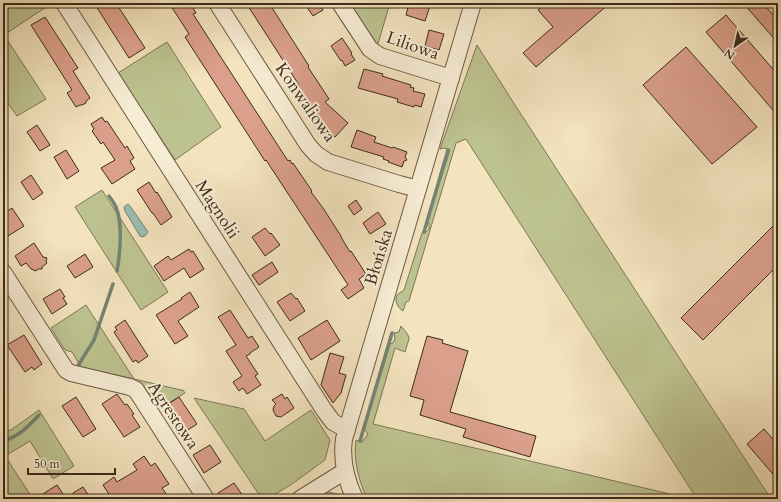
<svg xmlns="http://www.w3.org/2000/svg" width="781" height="502" viewBox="0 0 781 502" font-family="Cardo,serif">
<rect width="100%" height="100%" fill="#f3e3be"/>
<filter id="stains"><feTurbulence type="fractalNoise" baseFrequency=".005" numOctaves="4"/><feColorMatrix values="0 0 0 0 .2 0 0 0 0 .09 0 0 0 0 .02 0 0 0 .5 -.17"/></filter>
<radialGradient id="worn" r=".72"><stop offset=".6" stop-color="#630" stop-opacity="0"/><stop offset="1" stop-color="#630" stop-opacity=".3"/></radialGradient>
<!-- green -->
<g fill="#bdc390" stroke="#7d7756">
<polygon points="3,3 48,3 49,5 4,35 46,99 17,116 3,96"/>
<polygon points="349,3 390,3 377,47"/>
<polygon points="167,42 221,127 175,160 118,73"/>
<path d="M477 45 515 105 771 499H697L466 139 456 143 409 301 406 302 403 311C398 308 393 299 398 294 399 293 403 291 404 290L422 233H425L429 229V223L427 222 450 150 444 148 440 149Z"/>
<polygon points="102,190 168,292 141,310 75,207"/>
<path d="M86 305 134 379 181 390H183L185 393 162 407C156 399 153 393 143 392L134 379 81 367 72 352 65 350 51 328Z"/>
<path d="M401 326C404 330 409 334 409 339L405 352 395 348 373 424 691 499H367C359 480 353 461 356 440L362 442 368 434 364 429 390 344 391 343 392 344 395 339 394 333 399 332Z"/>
<polygon points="194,398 244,409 265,441 311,410 330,440 325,460 292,484 267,499 262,499"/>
<polygon points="39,410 74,466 53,479 30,441 5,456 33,499 3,499 3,431 11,430"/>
<polygon points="328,492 337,494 345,499 334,499 323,493"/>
</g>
<!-- water -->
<polygon fill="#9bbeb0" stroke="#758374" points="128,204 130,206 146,229 148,232 145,236 142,237 140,236 125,211 124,207"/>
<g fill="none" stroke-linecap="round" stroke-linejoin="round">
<!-- stream -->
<g stroke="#758374" stroke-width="3.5">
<path d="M109 196C112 200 114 203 116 207 123 224 120 254 117 271"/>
<polyline points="424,232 448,150"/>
<polyline points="76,369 94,340 113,284"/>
<path d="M3 441C18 437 29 426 39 415"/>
<polyline points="360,441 392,333"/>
</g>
</g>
<!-- building -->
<g fill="#dba08c" stroke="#3d2b1b">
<polygon points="94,3 116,3 145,48 129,58"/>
<polygon points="169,3 190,3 196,13 193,14 288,161 290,160 292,164 293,163 312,191 311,192 323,208 341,236 341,237 350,252 351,251 366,274 359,279 364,288 348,299 341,290 348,285 266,160 265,161 185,37 189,34"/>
<polygon points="246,3 269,3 309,66 308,67 329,99 325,102 348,123 335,137 309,112 307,113 292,90 299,85"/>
<polygon points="304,3 319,3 323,10 313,16"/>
<polygon points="409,3 431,3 425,21 406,15"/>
<polygon points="546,3 610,3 536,67 523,53 553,27 538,10"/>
<polygon points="743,3 763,3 778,21 778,43"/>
<polygon points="726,15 778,75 778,116 706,32"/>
<polygon points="45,17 78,68 73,71 90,98 86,101 86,103 82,105 80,105 76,107 67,93 72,90 31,25"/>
<polygon points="429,30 444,34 439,50 425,46"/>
<polygon points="342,38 352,53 351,54 355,60 345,66 342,60 341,61 331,46"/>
<polygon points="686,47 757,127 712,164 643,85"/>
<polygon points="364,69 383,74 382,76 411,85 410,87 414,88 413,91 425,94 421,107 415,105 414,107 397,102 398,99 358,88"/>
<polygon points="102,117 105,122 107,121 125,148 127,146 134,158 130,161 135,169 112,184 101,168 115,160 103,142 101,144 92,131 94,129 91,124"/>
<polygon points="37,125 50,145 40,151 27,132"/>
<polygon points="357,130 376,137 374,142 392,148 393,147 407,152 405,157 407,160 404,161 402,167 388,162 389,161 383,159 384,157 351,147"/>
<polygon points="66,150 79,171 67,179 54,157"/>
<polygon points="31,175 43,193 33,200 21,182"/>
<polygon points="149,182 156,193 157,192 172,217 161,225 153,213 152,213 148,207 137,190"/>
<polygon points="356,200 362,209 354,215 348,206"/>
<polygon points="12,208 24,226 8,236 3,229 3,214"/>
<polygon points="378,212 386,224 370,234 363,223"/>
<polygon points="778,221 778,265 703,340 681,318"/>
<polygon points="265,228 270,234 271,233 280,245 265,256 252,237"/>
<polygon points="34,243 43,257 47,258 46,261 47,263 42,267 42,269 38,269 36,271 31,269 26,263 21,266 15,256"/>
<polygon points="189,249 191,252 193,251 204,269 190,278 184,268 164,281 154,266 168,256 171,260"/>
<polygon points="85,254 93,267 75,278 67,266"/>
<polygon points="272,262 278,272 259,285 252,275"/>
<polygon points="60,289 65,297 63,298 67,304 52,314 43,299"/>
<polygon points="190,292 199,307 178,321 188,336 175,344 156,315 182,299 181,298"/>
<polygon points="291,293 296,299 297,298 305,311 290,321 277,302"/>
<polygon points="230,310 248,338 252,336 259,347 250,353 250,354 246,356 258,374 255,376 261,385 247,394 243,388 239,391 233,382 242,376 226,351 236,345 218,317"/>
<polygon points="125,320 148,356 138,363 136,360 133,362 114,332 117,330 115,327"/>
<polygon points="327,320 340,341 311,360 298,338"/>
<polygon points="24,335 42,364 34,370 32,367 25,372 7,345"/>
<polygon points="427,336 443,340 442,343 468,351 450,412 536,436 530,457 463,437 466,429 420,415 424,400 410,396"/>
<polygon points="330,353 344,357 339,373 346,375 341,393 333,403 321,385"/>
<polygon points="117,394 125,405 127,404 134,414 132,415 140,427 124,437 102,404"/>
<polygon points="282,394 285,399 287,397 294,408 281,417 276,416 273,410 274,406 276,404 272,400"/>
<polygon points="76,397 96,429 83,437 62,406"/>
<polygon points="179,397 197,424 180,435 169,417 173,414 167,405"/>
<polygon points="764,429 778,445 778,480 747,444"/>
<polygon points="210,445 221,462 204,473 193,455"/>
<polygon points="144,456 151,466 155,463 169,484 162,488 170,499 112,499 103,485 114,477 117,482 137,470 133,464"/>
<polygon points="234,483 245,499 221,499 218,493"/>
<polygon points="57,485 63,494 55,499 35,499"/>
<polygon points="83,487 91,499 77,499 73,493"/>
</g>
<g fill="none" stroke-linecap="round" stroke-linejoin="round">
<!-- minor casing -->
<g stroke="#6a5944" stroke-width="18">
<g id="minor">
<polyline points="64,3 324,410 333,422 347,430"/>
<polyline points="217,3 308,145 316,154 328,162 399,184 418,189"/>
<polyline points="340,3 370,49 380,56 451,78"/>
<polyline points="3,272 66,370 71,373 130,387 136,390 206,499"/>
<polyline points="300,499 345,471"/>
<path d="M355 499C346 480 341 460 344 439L473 3"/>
</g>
</g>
<!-- minor -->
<use href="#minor" stroke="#f7edd5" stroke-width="16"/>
</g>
<g text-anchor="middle" stroke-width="4" stroke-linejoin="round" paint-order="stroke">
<!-- street labels -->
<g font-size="17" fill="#3d2b1b" stroke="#f7edd5">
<text transform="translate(413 45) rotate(19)" y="6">Liliowa</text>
<text transform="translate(306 102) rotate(55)" y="6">Konwaliowa</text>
<text transform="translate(218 209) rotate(57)" y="6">Magnolii</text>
<text transform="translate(378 257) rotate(-73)" y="6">Błońska</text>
<text transform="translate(174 415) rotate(56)" y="6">Agrestowa</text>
</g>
</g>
<!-- margin -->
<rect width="781" height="502" fill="none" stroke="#f3e3be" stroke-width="16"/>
<rect x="4" y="4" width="773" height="494" fill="none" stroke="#3d2b1b" stroke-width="2"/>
<rect x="8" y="8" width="765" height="486" fill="none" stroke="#3d2b1b"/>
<!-- north arrow -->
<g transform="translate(735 46) rotate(214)" stroke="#f7edd5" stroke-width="3" paint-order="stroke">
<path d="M0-3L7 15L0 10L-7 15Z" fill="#3d2b1b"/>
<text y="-6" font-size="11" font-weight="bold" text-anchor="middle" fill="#3d2b1b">N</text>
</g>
<!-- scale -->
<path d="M28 468v6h87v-6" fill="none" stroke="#3d2b1b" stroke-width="2"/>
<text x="34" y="468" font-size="12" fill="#3d2b1b" stroke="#f7edd5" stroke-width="3" paint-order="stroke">50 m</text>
<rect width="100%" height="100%" filter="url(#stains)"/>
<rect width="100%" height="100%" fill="url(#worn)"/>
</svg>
